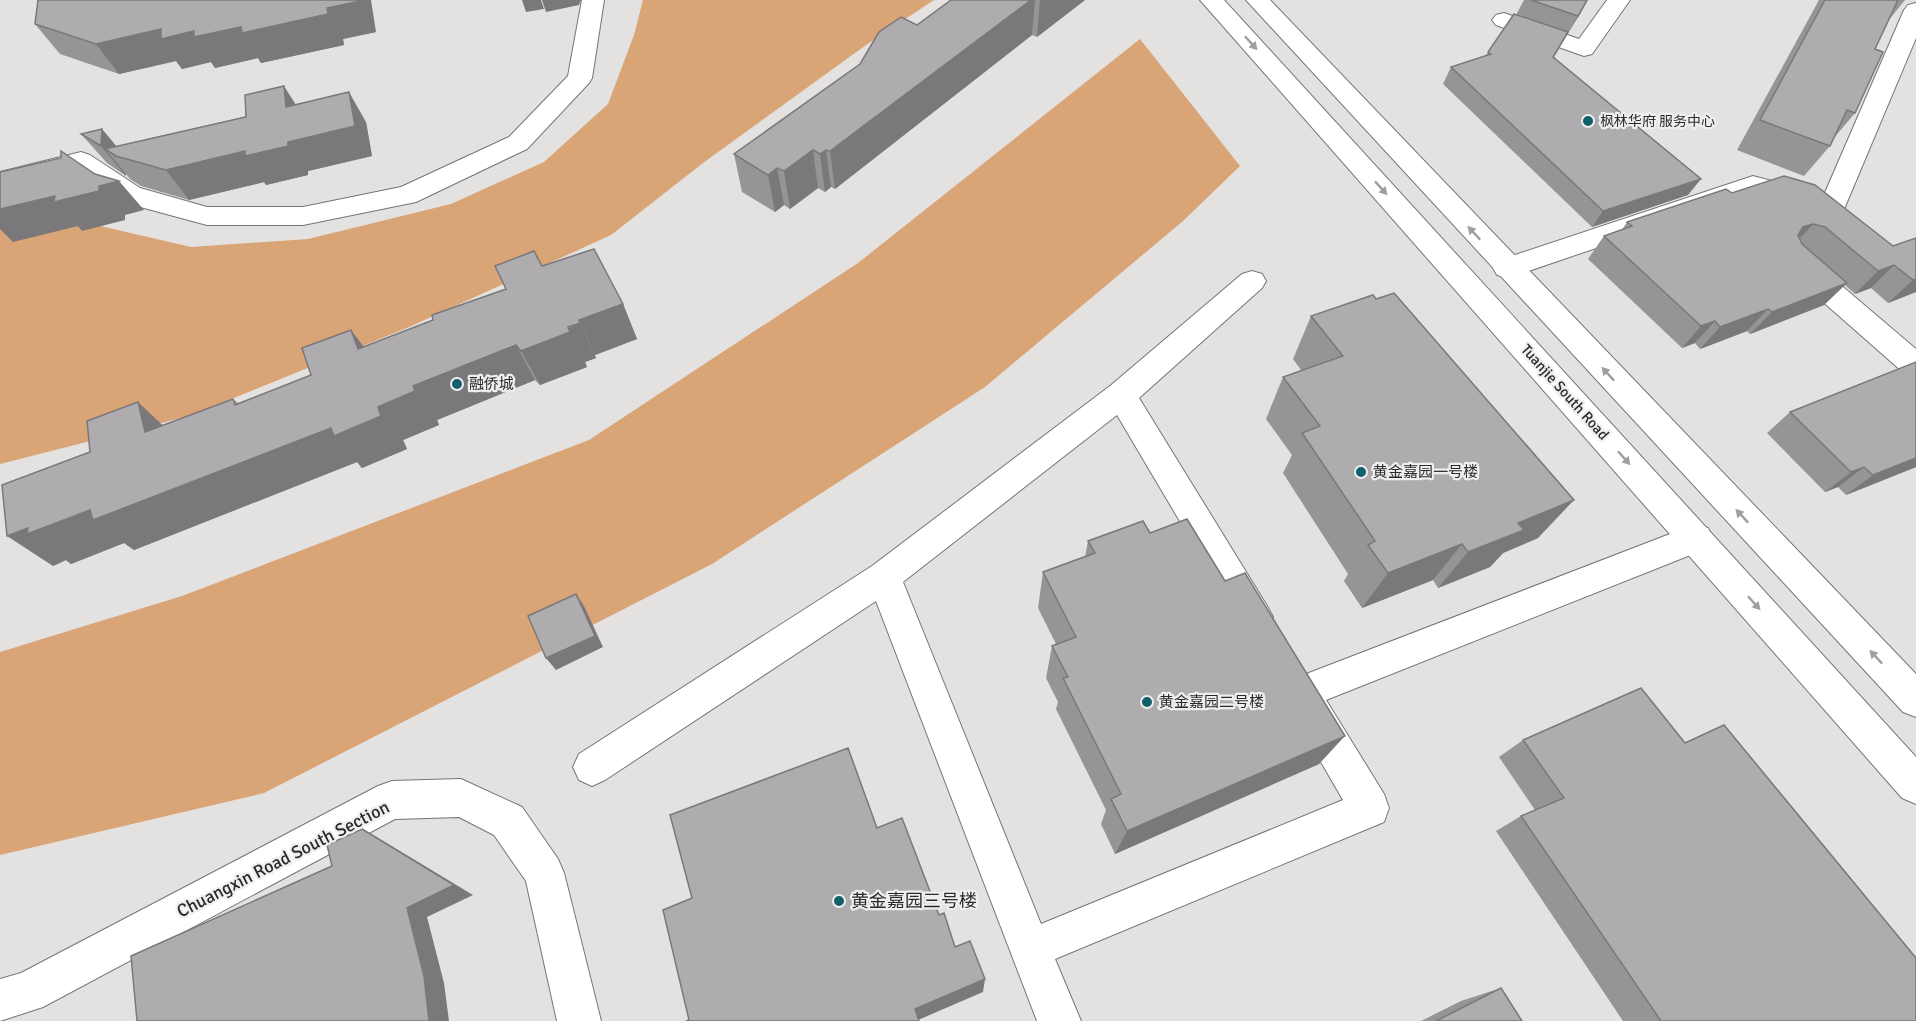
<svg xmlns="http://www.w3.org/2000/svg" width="1916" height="1021" viewBox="0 0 1916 1021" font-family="Signika,'Noto Sans SC',sans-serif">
<rect width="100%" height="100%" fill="#e4e1e1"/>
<!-- green -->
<g fill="#d9a476">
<polygon points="643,0 934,0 866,45 703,163 611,235 407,328 189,416 0,464 0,215 96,225 191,247 308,239 451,204 544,162 608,104 634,35"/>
<polygon points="1140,39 1240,166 1183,221 985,387 712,564 264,793 0,855 0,652 182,596 589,440 858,263"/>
</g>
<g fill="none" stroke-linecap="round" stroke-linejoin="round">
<!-- minor casing -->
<g stroke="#787475" stroke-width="2">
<g id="minor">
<polygon points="582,0 604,0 592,78 589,83 527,149 416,202 303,225 207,225 122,202 77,171 0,190 0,172 81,152 90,155 140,188 207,207 303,207 401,187 509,137 568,76"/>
<polygon points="1607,0 1630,0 1592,54 1584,56 1496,25 1492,20 1496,15 1504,13 1579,39"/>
<polygon points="1916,3 1916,38 1842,214 1832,216 1754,194 1517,275 1507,278 1497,275 1493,268 1497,261 1753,176 1824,195 1904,10 1908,5"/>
<polygon points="1799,255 1809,258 1916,349 1916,378 1905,374 1789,272 1785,265 1789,258"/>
<polygon points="1252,271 1262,274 1266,281 1262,288 1139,398 1267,606 1273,617 1267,628 1255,633 1243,628 1117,415 903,582 1041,924 1343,800 1288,705 1283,693 1288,681 1696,524 1708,528 1713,538 1708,548 1326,700 1384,794 1389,808 1384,822 1055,959 1081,1021 1037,1021 876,601 605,780 592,786 579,780 573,767 579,754 872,566 1110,386 1242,274"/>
<polygon points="461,779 522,807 558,859 564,873 601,1021 557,1021 526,881 494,835 459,817 395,819 43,1007 0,1021 0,979 21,973 378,786 392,781"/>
</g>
</g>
<!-- major casing -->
<g stroke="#787475" stroke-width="2">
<g id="major">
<polygon points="1200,0 1224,0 1916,757 1916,804 1902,798"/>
<polygon points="1246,0 1270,0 1916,674 1916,717 1903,712"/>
</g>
</g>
<!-- minor -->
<use href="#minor" fill="#fff" fill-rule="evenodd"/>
<!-- major -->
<use href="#major" fill="#fff" fill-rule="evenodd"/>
</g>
<!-- wall -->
<g fill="#969496">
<polygon points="951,0 1085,0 1037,37 1032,35 835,189 831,187 825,192 818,188 790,209 784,205 775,212 742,192 734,154 860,64 917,25"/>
<polygon points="1524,0 1588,0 1554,57 1688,195 1592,227 1443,84 1451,67 1486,56 1488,52 1516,15"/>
<polygon points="1819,0 1905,0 1888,21 1875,49 1855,113 1833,139 1830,146 1804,176 1737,150"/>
<polygon points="35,24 376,32 343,39 344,45 261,63 258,58 215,68 211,62 182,69 176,61 119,74 60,54"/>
<polygon points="296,105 366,122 372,156 308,171 308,175 266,185 264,182 189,200 141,186 130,179 126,174 126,176 107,163 81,134 102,129 116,146"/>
<polygon points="1732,193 1893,246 1916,238 1916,292 1888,303 1871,288 1855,294 1845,285 1824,305 1750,334 1747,331 1700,349 1695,343 1682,348 1588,259 1604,236 1622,230 1627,222"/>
<polygon points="542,266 623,304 637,339 595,355 596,358 585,362 587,367 540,385 535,380 437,420 439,425 403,440 407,449 362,468 357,462 134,550 124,543 71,564 66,560 53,566 233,399 238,403 311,375 351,330 364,347 433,320 506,289"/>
<polygon points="1311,316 1538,538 1503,553 1490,567 1438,588 1433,580 1362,608 1344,581 1348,574 1283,473 1292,455 1266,419 1283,377 1301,370 1293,359"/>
<polygon points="1916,362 1916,467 1846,495 1838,487 1825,492 1767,433 1790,412"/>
<polygon points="1150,533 1319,764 1115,854 1101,824 1106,810 1056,709 1058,702 1046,678 1052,646 1056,644 1038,608 1043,572 1085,557 1088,541"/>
<polygon points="1523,740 1685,743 1916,1021 1623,1021 1496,831 1521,816 1535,810 1499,757"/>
<polygon points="1501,988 1522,1021 1421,1021 1461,1001"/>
</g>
<!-- shaded-wall -->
<g fill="#7a787a">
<polygon points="360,0 371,0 376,32 343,39 344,45 261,63 258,58 215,68 211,62 182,69 176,61 119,74 96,44 161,29 194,31 241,27"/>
<polygon points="522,0 541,0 544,9 526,12"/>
<polygon points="542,0 581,0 579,5 546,12"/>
<polygon points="1031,0 1035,0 1032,35 835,189 830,151"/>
<polygon points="1040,0 1085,0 1037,37"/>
<polygon points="1588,0 1580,14 1568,33 1578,16"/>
<polygon points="284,86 303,116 286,107"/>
<polygon points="349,92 366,122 372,156 308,171 308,175 266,185 264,182 189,200 166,170 288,142"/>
<polygon points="102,129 127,159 105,149 126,174 126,176 101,146"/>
<polygon points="813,150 818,188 790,209 784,171"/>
<polygon points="826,150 831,187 825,192 820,154"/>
<polygon points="777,168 784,205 775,212 768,175"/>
<polygon points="1701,179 1688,195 1592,227 1603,211"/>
<polygon points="119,181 144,210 125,215 125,220 82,231 78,226 13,242 0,229 0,209"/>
<polygon points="1813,224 1792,247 1782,250 1803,227"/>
<polygon points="1894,265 1871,288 1855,294 1878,271"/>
<polygon points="1916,279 1916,292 1888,303 1913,280"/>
<polygon points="1847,283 1824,305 1750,334 1772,312"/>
<polygon points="623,304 637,339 595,355 579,320"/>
<polygon points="1768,309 1747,331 1700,349 1720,327"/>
<polygon points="1715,321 1695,343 1682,348 1701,326"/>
<polygon points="580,323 596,358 585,362 587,367 540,385 521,351"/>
<polygon points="351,330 377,365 358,349"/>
<polygon points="516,345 535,380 437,420 439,425 403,440 407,449 362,468 357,462 134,550 124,543 71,564 66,560 53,566 7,536 28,528 90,510 378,407 413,386"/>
<polygon points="138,402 174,436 145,432"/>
<polygon points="1916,458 1916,467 1846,495 1873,475"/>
<polygon points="1864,467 1838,487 1825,492 1851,472"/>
<polygon points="1574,500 1538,538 1503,553 1490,567 1438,588 1468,552 1518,523"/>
<polygon points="1462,544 1433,580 1362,608 1388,573"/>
<polygon points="576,594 584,606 603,647 556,670 546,658"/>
<polygon points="1345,736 1319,764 1115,854 1127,831"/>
<polygon points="362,829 383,841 473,895 427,917 444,983 449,1021 429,1021"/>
<polygon points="985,979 983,992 918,1020 915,1009"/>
</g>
<!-- building -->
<g fill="#afacaf" stroke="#7a787a" stroke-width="1.5">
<polygon points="38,0 360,0 360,1 327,8 328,14 242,33 241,27 194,37 194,31 161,39 161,29 96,44 35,24"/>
<polygon points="951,0 1031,0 830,151 826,150 820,154 813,150 784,171 777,168 768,175 734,154 860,64 879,32 901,17 917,25"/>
<polygon points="1531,0 1587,0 1578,16"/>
<polygon points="1825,0 1898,0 1875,49 1883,52 1855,113 1847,110 1830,146 1760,120"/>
<polygon points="1514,14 1568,32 1553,57 1701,179 1603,211 1451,67 1491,54 1488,52"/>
<polygon points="284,86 286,107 349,92 355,126 288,142 288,146 245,156 245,151 166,170 116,156 105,149 246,117 245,95"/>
<polygon points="102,129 101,146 81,134"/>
<polygon points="61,151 95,174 119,181 99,186 99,191 54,202 55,196 0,209 0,172 61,158"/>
<polygon points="1784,176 1815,185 1893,246 1916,238 1916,279 1913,280 1894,265 1878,271 1825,227 1813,224 1803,227 1798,235 1802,244 1847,283 1772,312 1768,309 1720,327 1715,321 1701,326 1604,236 1632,226 1627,222 1726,189 1732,193"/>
<polygon points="594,249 623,304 579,320 580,323 568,327 570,332 521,351 516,345 413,386 415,391 378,407 381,416 334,436 331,428 93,520 90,510 27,534 28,528 7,536 2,485 90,452 87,421 138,402 145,432 233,399 235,405 311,375 302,348 351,330 358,349 433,320 432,315 506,289 495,266 534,251 542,266"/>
<polygon points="1394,293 1574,500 1518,523 1524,530 1468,552 1462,544 1388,573 1368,545 1375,541 1302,433 1320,426 1283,377 1343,356 1311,316 1373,295 1376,299"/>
<polygon points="1916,362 1916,458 1873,475 1864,467 1851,472 1790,412"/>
<polygon points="1187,519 1225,581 1245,573 1345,736 1127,831 1111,799 1121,794 1063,678 1068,677 1052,646 1076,637 1043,572 1095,553 1088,541 1143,521 1150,533"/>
<polygon points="576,594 595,636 546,658 528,616"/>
<polygon points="1641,688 1685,743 1724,725 1916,958 1916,1021 1661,1021 1521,816 1564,798 1523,740"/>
<polygon points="848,748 877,828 902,818 939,915 944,913 955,947 970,941 985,979 915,1009 919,1021 686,1021 689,1020 663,910 692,898 670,815"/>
<polygon points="362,829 454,885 407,908 424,976 429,1021 137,1021 131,956 332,866 327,845"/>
<polygon points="1501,988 1522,1021 1436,1021"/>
</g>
<!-- one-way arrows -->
<defs><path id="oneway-solid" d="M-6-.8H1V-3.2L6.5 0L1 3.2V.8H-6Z" transform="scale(1.5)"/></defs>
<g fill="#a09f9f">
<use href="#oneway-solid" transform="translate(1251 43) rotate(48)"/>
<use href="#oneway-solid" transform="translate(1381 188) rotate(48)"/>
<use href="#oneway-solid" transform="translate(1474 233) rotate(-133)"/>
<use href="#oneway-solid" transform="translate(1608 374) rotate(-133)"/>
<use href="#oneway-solid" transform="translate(1624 458) rotate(48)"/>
<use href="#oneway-solid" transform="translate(1742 516) rotate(-133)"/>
<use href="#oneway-solid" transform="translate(1754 603) rotate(48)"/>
<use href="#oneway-solid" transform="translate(1876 657) rotate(-133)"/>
</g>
<!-- markers -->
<g fill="#12606b" stroke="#f1eeef" stroke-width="2">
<circle cx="1588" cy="121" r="6"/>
<circle cx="457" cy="384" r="6"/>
<circle cx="1361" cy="472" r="6"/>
<circle cx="1147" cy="702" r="6"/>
<circle cx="839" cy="901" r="6"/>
</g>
<g text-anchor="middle" stroke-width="4.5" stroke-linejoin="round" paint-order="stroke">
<!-- far-poi labels -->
<g font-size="14" fill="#2b2a2a" stroke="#f1eeef" text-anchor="start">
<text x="1600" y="126">枫林华府 服务中心</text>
</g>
<!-- poi labels -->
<g font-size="15" fill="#2b2a2a" stroke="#f1eeef" text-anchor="start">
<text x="469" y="389">融侨城</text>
<text x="1373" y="477">黄金嘉园一号楼</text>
<text x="1159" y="707">黄金嘉园二号楼</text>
</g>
<!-- street labels -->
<g font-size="15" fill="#2b2a2a" stroke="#f1eeef">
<text transform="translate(1565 392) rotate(48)" y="5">Tuanjie South Road</text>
</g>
<!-- near-street labels -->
<g font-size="18" fill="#2b2a2a" stroke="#f1eeef">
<text transform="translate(283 859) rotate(-27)" y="6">Chuangxin Road South Section</text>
</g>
<!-- near-poi labels -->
<g font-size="18" fill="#2b2a2a" stroke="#f1eeef" text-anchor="start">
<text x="851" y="907">黄金嘉园三号楼</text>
</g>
</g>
</svg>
